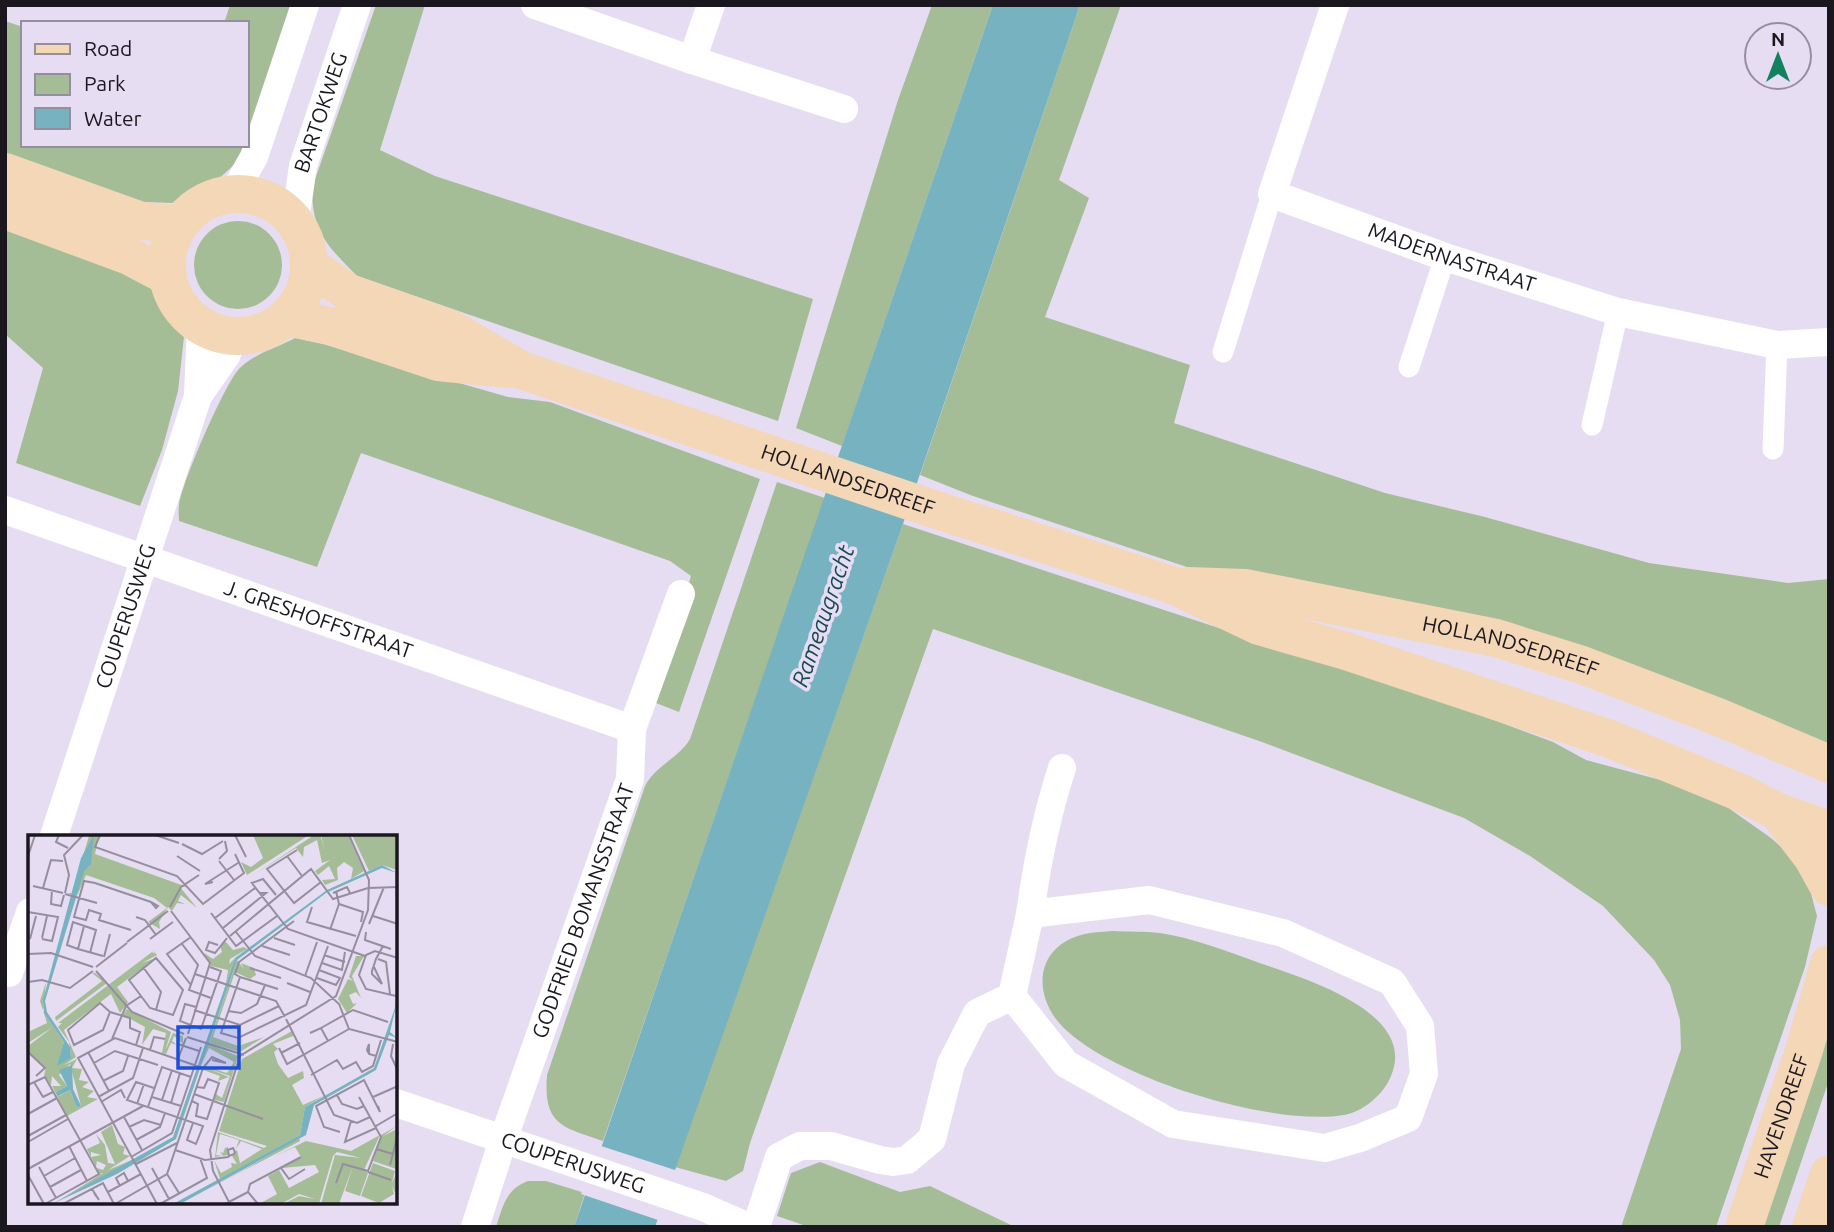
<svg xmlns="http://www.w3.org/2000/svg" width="1834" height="1232" viewBox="0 0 1834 1232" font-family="Ubuntu,sans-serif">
<rect width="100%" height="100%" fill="#e7ddf3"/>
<!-- green -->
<g fill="#a5bd96">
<polygon points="230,5 292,5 247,137 247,23 224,23"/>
<path d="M376 5H425L380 150 435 176 813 299 778 421 357 276C328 246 312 233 312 188Z"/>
<polygon points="932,5 993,5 842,446 796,428 898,100"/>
<polygon points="1080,5 1121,5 1059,180 1089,198 1045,317 1190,365 1174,423 1385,493 1485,517 1649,563 1788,583 1829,579 1829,747 1202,572 973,496 920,475"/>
<polygon points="5,21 23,27 23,145 244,145 238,161 211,186 172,203 143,202 5,160"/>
<circle cx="238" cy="265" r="44"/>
<polygon points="5,228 153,284 162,312 184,337 178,391 162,450 140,506 16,463 43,368 5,334"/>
<path d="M295 338 323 344 508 397 550 402 760 479 679 712 656 703 691 576 670 561 361 453 317 567 179 521C179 516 178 510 179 505 182 482 223 388 238 370 252 354 277 348 295 338Z"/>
<path d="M777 482 825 498 603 1141C562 1127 543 1125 547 1075L645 786C656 765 678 759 690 739Z"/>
<polygon points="903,524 1462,708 1553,742 1586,760 1668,782 1727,807 1771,838 1804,867 1817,916 1805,967 1716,1227 1621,1227 1681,1049 1680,1020 1670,985 1654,960 1603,906 1530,856 1464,818 1262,742 933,629 750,1143 743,1171 726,1181 675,1167"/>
<path d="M1112 931C1128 932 1145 931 1160 933 1193 938 1226 951 1257 962 1299 977 1419 1011 1391 1076 1384 1094 1363 1112 1344 1115 1273 1127 1118 1079 1066 1030 1033 1000 1032 949 1081 935 1091 932 1102 932 1112 931Z"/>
<polygon points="1829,1015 1829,1080 1779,1227 1760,1227"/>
<polygon points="820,1162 900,1192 930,1186 1015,1227 809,1227 777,1216 791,1173"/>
<path d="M528 1181H546L585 1193 574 1227H496C503 1206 506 1189 528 1181Z"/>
</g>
<!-- water -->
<polygon fill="#76b2bf" points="993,5 1080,5 903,524 655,1227 574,1227"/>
<!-- pier -->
<g fill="#e7ddf3">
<polygon points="823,610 827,612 804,679 800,677 804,666 799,664 815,618 820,619"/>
<polygon points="598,1145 678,1171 661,1221 581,1194"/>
</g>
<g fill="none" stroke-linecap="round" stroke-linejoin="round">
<!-- pedestrian -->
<g stroke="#fff" stroke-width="21">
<polyline points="1223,352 1272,194"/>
<polyline points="1409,367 1445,257"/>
<polyline points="1592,425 1618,312"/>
<polyline points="1773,449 1777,345"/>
</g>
<!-- minor -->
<g stroke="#fff" stroke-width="28">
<polyline points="535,5 692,60 711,5"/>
<path id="s1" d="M1335 5 1272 194 1445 257 1618 312 1777 345 1829 342"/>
<polyline points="692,60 844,109"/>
<polyline points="233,194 254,157 305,5"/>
<path id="s2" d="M295 221 303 166 357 5"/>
<polyline points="198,396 201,325"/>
<path id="s3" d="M5 510 632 729"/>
<path id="s4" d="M54 836 198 396 226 356 234 336"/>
<polygon points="1149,900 1283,933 1392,982 1420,1026 1424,1074 1408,1118 1360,1138 1325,1148 1173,1124 1066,1064 1012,996 1030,914"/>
<path d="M1030 914C1037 862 1046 817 1062 768"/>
<polyline points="9,973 30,912"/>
<path id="s5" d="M396 1103 703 1207 749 1227"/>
<path id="s6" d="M475 1227 503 1140 630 779 632 729 681 594"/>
<polyline points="756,1227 779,1157 800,1146 831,1146 880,1160 893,1162 907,1160 932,1139 951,1064 977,1013 1012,996"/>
</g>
<!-- secondary -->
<g stroke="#f4d7b6" stroke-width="38">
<polyline points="5,172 141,221 179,224"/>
<circle cx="238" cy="265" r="71"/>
<polyline points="5,210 129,256 167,276"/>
<path id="s7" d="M309 265 349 293 451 329 521 370 933 509 1175 586 1259 626 1346 651 1610 739 1739 792 1778 812 1829 830"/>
<polyline points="286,317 330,326 438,362 508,369"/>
<path id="s8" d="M1188 586 1245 588 1496 638 1582 665 1718 717 1829 764"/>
<polyline points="1778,812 1813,858 1829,887"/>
<path id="s9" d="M1744 1227 1804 1050 1829 964"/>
<polyline points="1811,1227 1829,1174"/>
</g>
</g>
<g text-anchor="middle" stroke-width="7" stroke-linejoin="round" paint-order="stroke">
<!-- street labels -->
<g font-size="21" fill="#1b171f" stroke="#e7ddf3">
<text dy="7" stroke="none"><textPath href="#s2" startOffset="112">BARTOKWEG</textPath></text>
<text dy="7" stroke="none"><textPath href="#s1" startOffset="390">MADERNASTRAAT</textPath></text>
<text dy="7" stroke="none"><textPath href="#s7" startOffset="583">HOLLANDSEDREEF</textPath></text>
<text dy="7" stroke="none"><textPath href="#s4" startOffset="231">COUPERUSWEG</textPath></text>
<text dy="7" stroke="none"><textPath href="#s3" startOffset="332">J. GRESHOFFSTRAAT</textPath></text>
<text dy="7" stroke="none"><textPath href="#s8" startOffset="329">HOLLANDSEDREEF</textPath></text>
<text dy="7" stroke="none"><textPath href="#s6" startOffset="334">GODFRIED BOMANSSTRAAT</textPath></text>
<text dy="7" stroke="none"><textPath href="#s9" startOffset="117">HAVENDREEF</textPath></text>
<text dy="7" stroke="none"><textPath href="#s5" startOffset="187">COUPERUSWEG</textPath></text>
</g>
<!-- water labels -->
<g font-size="23" font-style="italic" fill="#154a54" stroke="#e7ddf3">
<text transform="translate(823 616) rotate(-71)" y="8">Rameaugracht</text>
</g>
</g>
<!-- overview -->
<g transform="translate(28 835)">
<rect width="369" height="369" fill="#e7ddf3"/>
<path d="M71 0 67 19 159 52H152L169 73 153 60 150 66 157 69 149 68 144 76 140 72 131 87 132 94 120 87 139 73 126 63 58 40 49 61 52 39 46 60 39 58H44L61 1ZM225 0H281L219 40 213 27 223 32 235 23ZM286 0H292L297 15 293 1 320 0 336 36 323 44 325 33 316 27 309 33 310 45 297 50 294 45 307 44 301 31 290 40 287 36 302 25 294 28 289 5 276 12 275 22 268 13 221 43ZM324 0H369V35L354 30 341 36ZM197 106 205 115 216 112 219 114 202 124 201 129 207 123 198 149 200 135 183 131 176 118 185 124 194 117 192 111ZM125 115 129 120 114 128 128 123 89 152 100 167 92 178 83 159 36 195 48 222 36 230 49 224 44 233 54 234 51 245 61 247 54 252 66 256 59 262 70 264 39 281 24 251H33L24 241 23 250 16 240 18 233 0 217V211L25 192 0 208V197L19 188 12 166 18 147 15 176 36 207 30 230 43 221 41 207 30 192 34 188H30L124 117 127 119ZM42 229 53 271 49 273 42 255 31 261 28 257 39 251 31 240ZM328 121H336L324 141 333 163 328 157 321 160 325 169 329 168 319 178 310 164 320 144 325 146 321 142ZM209 125 216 134 213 128 226 133 228 140 222 144 207 137 185 202 210 211 236 202 212 217 181 208ZM64 138H67L79 148 28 186 27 182 74 146ZM99 174 143 197 137 216 145 198 155 201V209L146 201 144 206 149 210 143 208 138 219 134 218 138 198 125 194 114 210 117 192 95 180ZM264 196 265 201 245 209 250 214 246 217 250 229 260 243 275 236 276 243 264 250 275 270 295 261 277 272 272 300 192 344 186 325 193 338 204 332 203 328 209 329 204 321 209 315 212 328 234 314 213 306 208 314 211 305 192 299 188 320 195 321 192 317 195 318 197 313 200 312V320L187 322 190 297 236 313 239 311 191 296 214 224ZM180 209 210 221 196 267 186 265 188 259 194 263 202 241 181 234 201 242 190 246 192 241 175 235 177 231 199 238 206 227 181 213 173 231ZM84 290 90 309 97 312 95 319 102 321 80 335 104 325 30 366 75 338 71 339 69 333 75 335 78 330 69 326 68 332 63 322 73 320 63 317V322L59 314 72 308 68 299 77 310 80 328 87 329 73 297ZM369 291 355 301 369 294 368 334 345 326 353 300ZM352 300 336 335 340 338 332 361 317 356 325 331 311 369H293L307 320 333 323 309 317 305 321 291 369H255L271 361 287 364 271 359 253 369H231L249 359 240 341 251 335 261 353 291 337 287 330 254 333 273 322 267 312 245 322 278 306 323 316ZM271 303 272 306 152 369 214 336ZM345 328 367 336 364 348 369 337V362L364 351 366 359 351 368 333 361Z" fill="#a5bd96" fill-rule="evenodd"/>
<path d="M66 0 63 29 56 36 17 166 19 177 42 212 43 223 29 231 36 207 16 178 15 165 53 23ZM354 30 369 38 354 33 298 58 209 125 148 304 89 339 24 369 145 302 207 123 299 55ZM369 167 362 197 369 203 361 200 348 235 286 270 278 300 152 369H145L272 300 277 272 346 233ZM44 230 45 254 53 271 49 273 42 255 30 261 28 257 39 251 31 235Z" fill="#76b2bf"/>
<path fill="none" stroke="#958e9e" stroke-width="2" d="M31 0 28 7 40 13M72 0 67 12 149 41 175 69 216 38 207 19M127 0 151 8M207 0 218 22M154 9 174 19 195 6M269 15 239 34 266 68 293 47M0 21 7 0M149 21 172 36M259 21 274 41M191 24 199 16 197 6M191 26 206 45M185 47 177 49 210 28M223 47 260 94 337 121M224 48 235 44 248 60M5 51 35 58M15 53 23 25 35 26M24 55 23 69 33 71 36 60M37 58 41 40 36 20 55 0M305 58 319 52 322 58M37 59 69 68M311 69 335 77 333 87M142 72 153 52 171 40M284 72 279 87 328 101M143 76 182 128 160 199M0 77 30 82 24 106 14 104M183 78 208 111 249 81M345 81 370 89M108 82 117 85 128 100M187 83 227 53M341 89 356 52M56 91 50 114 75 121M195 93 238 58H231M103 95 71 85 73 79 61 75 58 85 46 82 56 46 67 48 123 67 130 71 128 73 123 67M302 95 311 69 308 56M208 97 227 121 283 143 312 170M338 97 337 105 363 114M202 101 283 34 305 64 340 53 370 52M163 102 139 119 163 150M14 103 19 81M246 103 267 110M2 104 8 81M122 104 145 87M99 107 140 76M154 109 170 130 161 155 183 163M190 110 181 107 178 115 187 118 199 103M234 111 262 120M50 114 39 110 45 87 68 95 62 118M0 119 23 118 65 132M296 120 317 127M76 122 82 99M128 123 155 155 145 180 122 173 101 145ZM350 124 358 127 362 159M294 128 314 135 317 117M68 132 99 108M115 132 133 157 128 175M346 132 354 149 344 139V136L348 124 355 111M222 133 253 143M68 136 104 177 156 199M167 139 248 166 257 182M277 141 289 107M212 142 193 198 210 203 278 170 300 111M212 142 207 139 211 127 266 86M212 142 250 154M289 143 308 150 312 143 291 135M0 147 14 145 42 153 65 136M259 148 282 157M368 161 338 154 331 140 338 120 347 116 370 123M311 169 321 194 370 207M168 172 157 169 152 186 173 194 193 136 182 132M166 175 212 190 251 171M200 176 213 178 229 169 237 150M82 177 72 168 40 195 46 210 75 195 82 177 102 183V193L112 197 108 210M258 184 306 280 329 288 342 282M293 193 325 175 360 187M282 198 293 193 300 206M159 202 216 220M84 204 98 171 113 161M150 209 171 216M365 209 363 221 370 236M251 213 259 229 321 194M122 215 126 202 137 204M0 217 17 233 8 241M60 217 81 256M253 218 272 208M341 219V209L339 215 341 219 348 221M150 224 158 203M66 228 87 216 130 230M175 233 184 222 198 228 184 225M283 240 309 225 315 234 328 227 334 237 345 231 353 205M75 246 95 236 100 221M6 247 15 262 25 257M0 250 17 242 71 339 17 369M126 253 108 247 99 265 175 291 168 309 159 305 165 288M166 259 235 284M309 260 314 269 329 274 336 271M70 262 105 243 115 213M124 262 153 271M345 262 370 251M134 265 144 235M164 266 170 269 168 281 179 284 191 248 180 244 176 253 169 252M73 267 93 255 97 263M143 268 152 238M109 269 116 249M120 272 134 232 163 242M0 279 29 263M96 282 114 315M323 286 317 307 348 293M348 291 370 278M101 292 116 285 133 290M312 297 296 292 288 271 336 245 352 277 350 271M0 301 38 280M108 305 132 292 137 278M0 307 40 284M41 311 59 346M348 314 365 319 362 330M147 315 177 325 200 322 201 321 206 319 207 317 205 313 200 315 201 321M365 319 370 297M103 322 144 298 173 212M108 329 149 308M11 332 28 363M124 333 141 364M253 333 261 344 277 334M0 334 115 271M340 337 363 345M139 339 151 358M0 340 16 369M16 341 47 323M308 348 315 329 340 336 353 302 331 262M92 351 88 343 96 338 100 346M22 352 53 335M64 354 71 365 66 358M80 357 113 339M35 369 75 348 86 369M87 369 139 339 175 233M129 369 50 223 87 203 175 233M132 369 179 343 172 323M197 369 220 357M202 369 185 336 182 315 212 221 308 161 340 75 341 45 321 0M230 369 220 357 222 349 273 322"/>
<path fill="#1d4ed8" fill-opacity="0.15" stroke="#1d4ed8" stroke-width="3.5" d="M150 192H211V233H150Z"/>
<rect width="369" height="369" fill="none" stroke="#1b171f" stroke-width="3.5"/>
</g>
<!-- border -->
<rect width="1834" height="1232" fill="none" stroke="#1b171f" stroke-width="14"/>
<!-- legend -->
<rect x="21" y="21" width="228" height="126" fill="#e7ddf3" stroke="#958e9e" stroke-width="2"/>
<rect x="35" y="44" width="35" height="10" fill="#f4d7b6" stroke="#958e9e" stroke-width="2"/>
<text x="84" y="56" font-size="21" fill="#1b171f">Road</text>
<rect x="35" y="74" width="35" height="21" fill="#a5bd96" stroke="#958e9e" stroke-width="2"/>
<text x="84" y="91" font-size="21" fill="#1b171f">Park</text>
<rect x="35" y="108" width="35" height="21" fill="#76b2bf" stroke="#958e9e" stroke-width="2"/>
<text x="84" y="126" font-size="21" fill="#1b171f">Water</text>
<!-- north arrow -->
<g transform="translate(1778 56)"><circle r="33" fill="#e7ddf3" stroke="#958e9e" stroke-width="2"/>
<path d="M0-5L12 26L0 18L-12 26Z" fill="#11815e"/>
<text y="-10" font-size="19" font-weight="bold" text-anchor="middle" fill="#1b171f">N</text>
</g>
</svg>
